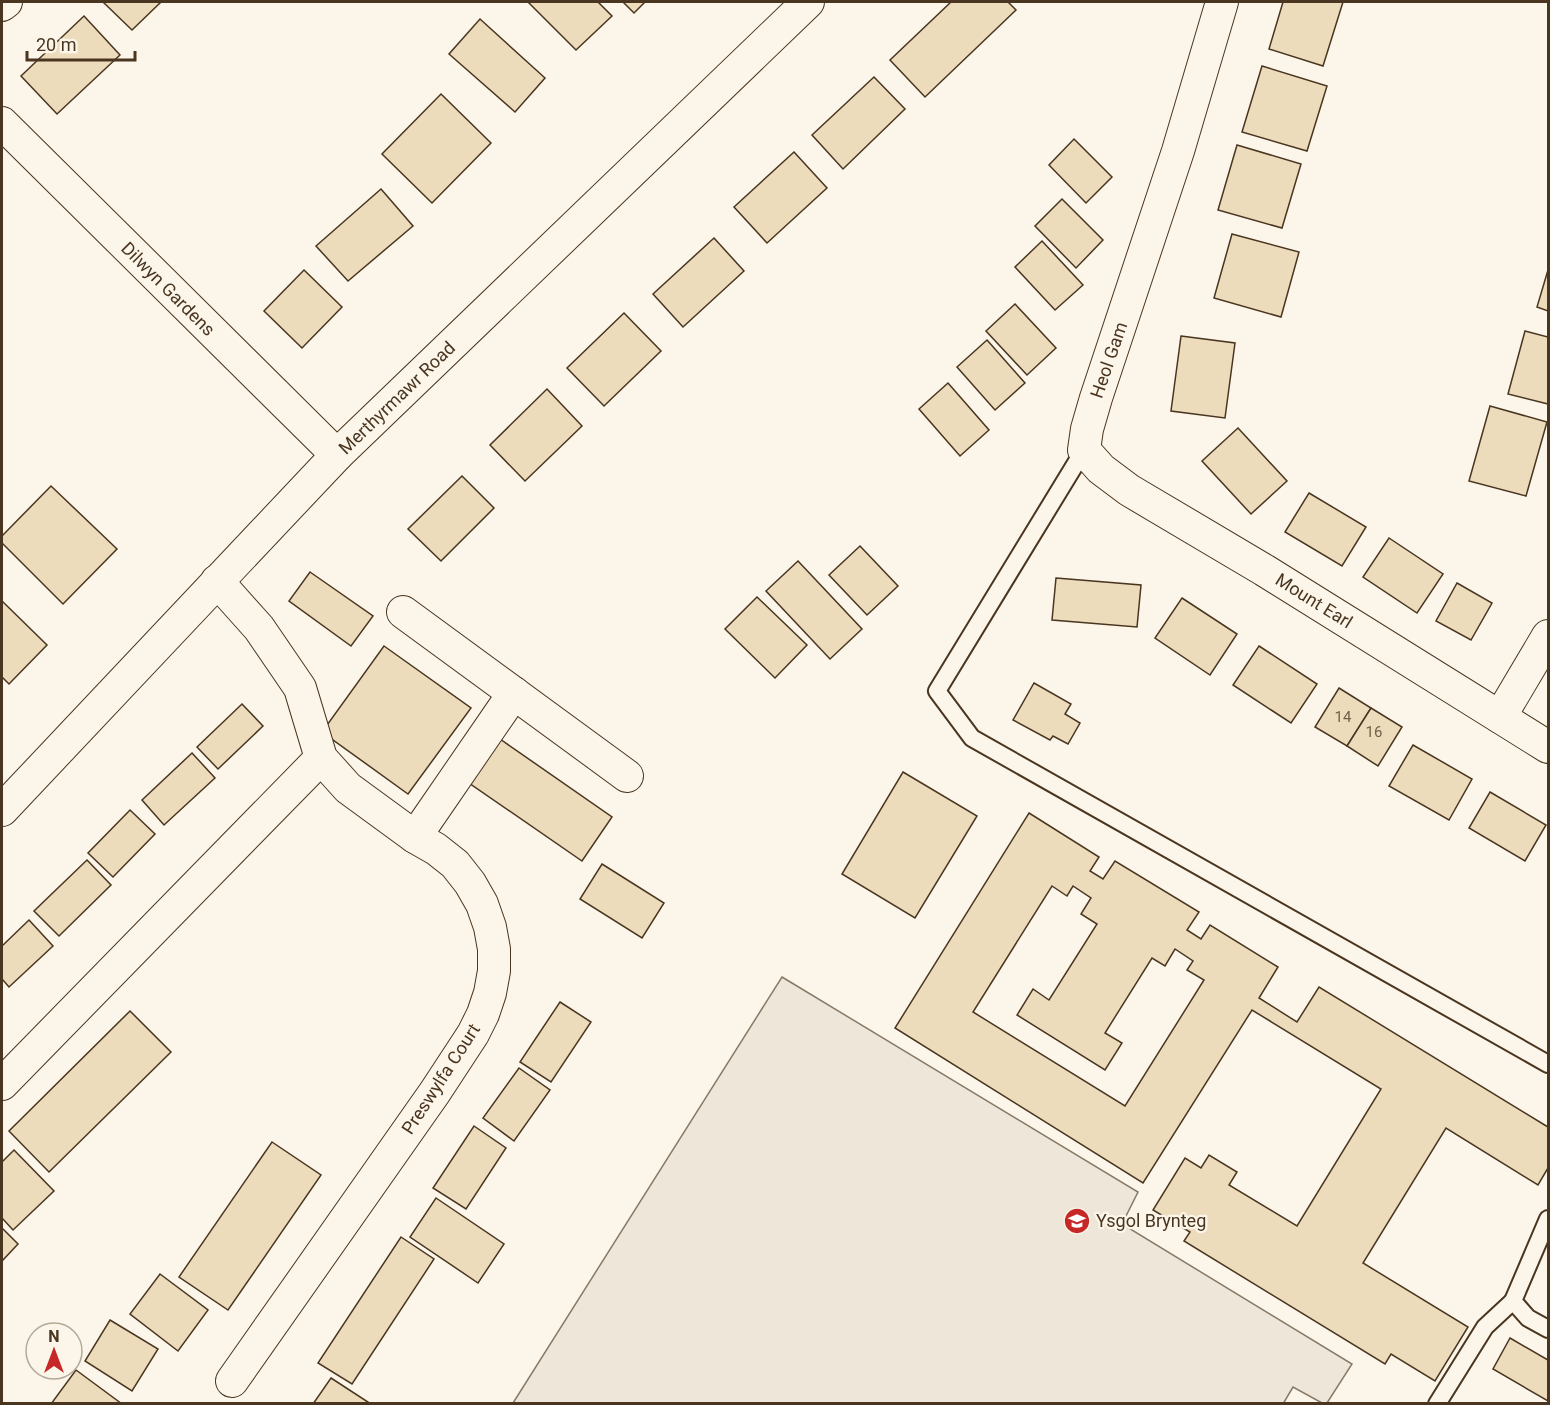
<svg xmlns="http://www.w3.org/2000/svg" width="1550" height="1405" viewBox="0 0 1550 1405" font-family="Roboto,sans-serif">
<rect width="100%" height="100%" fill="#fbf6e9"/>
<!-- pitch -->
<polygon fill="#ede6d9" stroke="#887966" stroke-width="1.5" points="782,977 1138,1192 1122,1224 1352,1364 1327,1403 1322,1403 1293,1387 1283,1404 513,1403"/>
<!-- building -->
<g fill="#ecdcbc" stroke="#4a3520" stroke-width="1.5" fill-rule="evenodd">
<polygon points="103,2 161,2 132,30"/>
<polygon points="528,2 598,2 612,16 576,50"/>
<polygon points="623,2 645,2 634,13"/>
<polygon points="951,2 1008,2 1016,10 925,97 890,60"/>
<polygon points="1283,2 1343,2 1323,66 1269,49"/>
<polygon points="84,16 120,55 57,114 21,76"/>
<polygon points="480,19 545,78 515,112 449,54"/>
<polygon points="1262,66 1327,86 1307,151 1242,132"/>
<polygon points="874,77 905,109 843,169 812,135"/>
<polygon points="441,94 491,143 432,203 382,154"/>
<polygon points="1074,139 1112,177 1086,203 1049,165"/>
<polygon points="1237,145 1301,164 1282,228 1218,210"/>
<polygon points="794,152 827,188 767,243 734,207"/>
<polygon points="381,189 413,226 348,281 316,246"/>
<polygon points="1062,199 1103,240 1076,268 1035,226"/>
<polygon points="1232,234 1299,252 1281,317 1214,298"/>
<polygon points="714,238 744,271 683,327 653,294"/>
<polygon points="1042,241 1083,285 1055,310 1015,267"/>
<polygon points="304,270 342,307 302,348 264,311"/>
<polygon points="1548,270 1548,311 1537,307"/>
<polygon points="1015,304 1056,348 1027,375 986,331"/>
<polygon points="624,313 661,351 604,406 567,368"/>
<polygon points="1525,331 1548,337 1548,404 1508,394"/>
<polygon points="1181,336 1235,343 1225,418 1171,411"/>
<polygon points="987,340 1025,383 995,410 957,367"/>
<polygon points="948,383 989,430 960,456 919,409"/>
<polygon points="547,389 582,426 525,481 490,445"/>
<polygon points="1490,406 1547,422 1526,496 1469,481"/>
<polygon points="1238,428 1287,481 1251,514 1202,461"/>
<polygon points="462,476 494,508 441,561 408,529"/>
<polygon points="51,486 117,549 63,604 2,543 2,536"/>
<polygon points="1309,493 1366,527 1342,566 1285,532"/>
<polygon points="1389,538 1443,574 1417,613 1363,577"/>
<polygon points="860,546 898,586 867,615 829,575"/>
<polygon points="798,561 862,629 830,659 766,591"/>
<polygon points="310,572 373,616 351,646 289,601"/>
<polygon points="1056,578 1141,585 1137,627 1052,620"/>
<polygon points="1457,583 1492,603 1471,640 1436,621"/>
<polygon points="757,597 807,645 775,678 725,629"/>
<polygon points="1182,598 1237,634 1210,675 1155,638"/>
<polygon points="2,601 47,645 9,684 2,677"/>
<polygon points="384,646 471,708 408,794 322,732"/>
<polygon points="1259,646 1317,684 1291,723 1233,685"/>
<polygon points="1034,683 1071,704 1065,714 1080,723 1068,744 1053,736 1050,740 1013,720"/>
<polygon points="1339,688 1371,708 1347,746 1315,727"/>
<polygon points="242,704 263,726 218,769 197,747"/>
<polygon points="1371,708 1402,727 1378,766 1347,746"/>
<polygon points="500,739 612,817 582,861 469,783"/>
<polygon points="1413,745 1472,779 1449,820 1389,786"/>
<polygon points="192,753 215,778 164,825 142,800"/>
<polygon points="903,772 977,816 915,918 842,874"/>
<polygon points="1490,792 1546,825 1525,861 1469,828"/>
<polygon points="130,810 155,834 113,877 88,853"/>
<path d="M1029 813 1099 857 1090 871 1103 879 1115 861 1199 912 1187 930 1201 939 1210 925 1278 967 1259 998 1297 1022 1319 987 1548 1127V1168L1538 1185 1446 1128 1363 1263 1468 1327 1435 1381 1391 1354 1385 1364 1184 1241 1190 1232 1153 1210 1185 1158 1201 1168 1209 1155 1237 1172 1229 1185 1297 1226 1381 1089 1252 1010 1143 1183 895 1028ZM1052 886 1067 896 1073 886 1091 898 1081 914 1097 924 1049 1000 1033 989 1017 1015 1105 1070 1122 1043 1105 1033 1152 958 1165 966 1175 949 1193 961 1187 970 1204 980 1125 1106 973 1012Z"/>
<polygon points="87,860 111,885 59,936 34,911"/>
<polygon points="602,864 664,903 642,938 580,899"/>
<polygon points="29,920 53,946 9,987 2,979 2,946"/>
<polygon points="560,1002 591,1022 551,1082 520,1062"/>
<polygon points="130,1011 171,1052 49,1172 9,1131"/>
<polygon points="519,1068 550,1090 514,1141 483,1118"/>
<polygon points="474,1126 506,1148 466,1209 433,1188"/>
<polygon points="272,1142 321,1175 228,1310 179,1277"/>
<polygon points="14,1150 54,1191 13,1230 2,1218 2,1162"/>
<polygon points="436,1198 504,1244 478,1283 410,1237"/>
<polygon points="2,1228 18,1244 2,1261"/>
<polygon points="401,1237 434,1259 352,1384 318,1363"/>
<polygon points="160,1274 208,1310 178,1351 130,1314"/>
<polygon points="110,1320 158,1349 132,1391 85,1361"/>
<polygon points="1510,1338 1548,1360 1548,1401 1493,1369"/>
<polygon points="76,1370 122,1404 51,1404"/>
<polygon points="331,1378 371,1404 313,1404"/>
</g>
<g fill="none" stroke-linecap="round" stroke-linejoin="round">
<!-- lane casing -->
<g stroke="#4a3520" stroke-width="20">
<g id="lane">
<polyline points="1084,450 937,691 972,738 1548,1064"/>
<polyline points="1548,1219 1513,1301 1528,1318 1548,1329"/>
<polyline points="1437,1404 1485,1327 1513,1301"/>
</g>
</g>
<!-- street casing -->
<g stroke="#4a3520" stroke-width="34">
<g id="street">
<polyline points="1222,2 1178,151 1096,398 1087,429 1084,450 1101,469 1129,490 1264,570 1548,747"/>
<polyline points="2,5 6,2"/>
<polyline points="2,123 337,455"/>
<polyline points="217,581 259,628 300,688 321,758 348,788 415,837 436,849 455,864 470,883 482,904 490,927 494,949 494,971 490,993 483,1014 473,1034 435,1092 232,1381"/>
<polyline points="403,612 627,776"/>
<polyline points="1500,717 1548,636"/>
<polyline points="2,810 337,455 808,2"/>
<polyline points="415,837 514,693"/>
<polyline points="2,1084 321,758"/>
</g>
</g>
<!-- lane -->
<use href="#lane" stroke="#fbf6e9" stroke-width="16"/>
<!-- street -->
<use href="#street" stroke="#fbf6e9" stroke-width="32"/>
</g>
<!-- icons -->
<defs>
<g id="school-disc" transform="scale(1.35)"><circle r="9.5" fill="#c62828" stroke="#fbf6e9"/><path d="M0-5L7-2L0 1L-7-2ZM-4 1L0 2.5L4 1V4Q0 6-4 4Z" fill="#fff"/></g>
</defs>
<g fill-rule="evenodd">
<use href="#school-disc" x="1077" y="1221"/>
</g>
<g text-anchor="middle" stroke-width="4.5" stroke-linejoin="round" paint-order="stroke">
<!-- number labels -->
<g font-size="15" fill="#725f47">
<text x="1343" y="722">14</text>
<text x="1374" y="737">16</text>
</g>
<!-- street labels -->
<g font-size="18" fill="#4a3520" stroke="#fbf6e9">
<text transform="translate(168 289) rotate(45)" y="6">Dilwyn Gardens</text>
<text transform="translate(1109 360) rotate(-71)" y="6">Heol Gam</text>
<text transform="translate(397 398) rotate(-44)" y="6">Merthyrmawr Road</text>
<text transform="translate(1314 601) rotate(32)" y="6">Mount Earl</text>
<text transform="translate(441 1079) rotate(-57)" y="6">Preswylfa Court</text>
</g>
<!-- poi labels -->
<g font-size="18" fill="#4a3520" stroke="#fbf6e9" text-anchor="start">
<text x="1096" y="1227">Ysgol Brynteg</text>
</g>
</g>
<!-- border -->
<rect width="1550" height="1405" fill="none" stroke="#4a3520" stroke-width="6"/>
<!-- north arrow -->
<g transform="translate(54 1351)"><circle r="28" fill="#fbf6e9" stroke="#b4a999" stroke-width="1.5"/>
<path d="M0-4.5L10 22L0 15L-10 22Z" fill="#c62828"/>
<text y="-9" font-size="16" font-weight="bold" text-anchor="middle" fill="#4a3520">N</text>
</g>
<!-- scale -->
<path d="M27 51v9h108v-9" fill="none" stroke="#4a3520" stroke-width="3"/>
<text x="36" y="51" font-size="18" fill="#4a3520" stroke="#fbf6e9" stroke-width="4.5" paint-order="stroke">20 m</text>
</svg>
